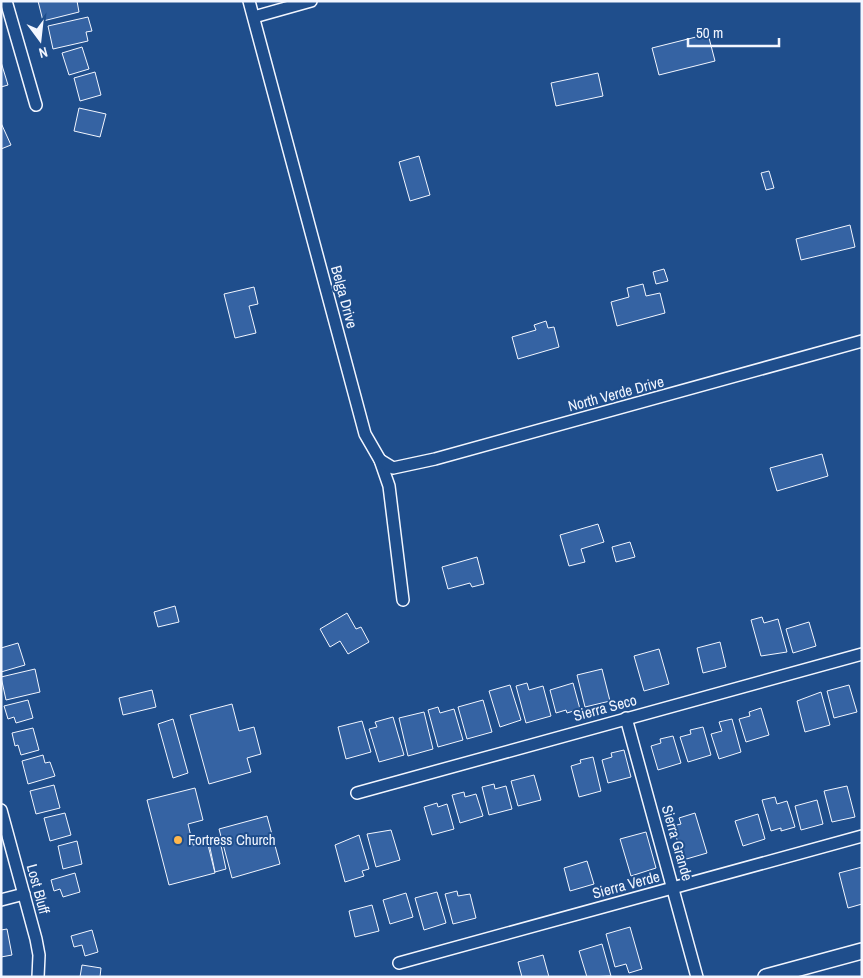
<svg xmlns="http://www.w3.org/2000/svg" width="863" height="978" viewBox="0 0 863 978" font-family="'Archivo Narrow',sans-serif">
<rect width="100%" height="100%" fill="#1f4e8c"/>
<!-- building -->
<g fill="#3563a3" stroke="#f2f6ff">
<polygon points="38,1 77,1 79,12 43,21"/>
<polygon points="88,17 92,31 86,32 88,41 53,49 48,26"/>
<polygon points="708,34 715,61 659,75 652,48"/>
<polygon points="82,47 89,69 69,75 62,53"/>
<polygon points="1,62 8,85 1,87"/>
<polygon points="95,72 101,95 80,101 74,78"/>
<polygon points="598,73 603,96 556,106 551,83"/>
<polygon points="79,108 106,114 100,137 74,131"/>
<polygon points="1,123 11,145 1,149"/>
<polygon points="419,156 430,195 410,201 399,162"/>
<polygon points="769,171 774,188 766,190 761,173"/>
<polygon points="850,225 855,247 801,260 796,239"/>
<polygon points="664,269 668,281 656,284 653,272"/>
<polygon points="643,284 646,296 660,293 665,313 617,326 611,302 629,297 627,288"/>
<polygon points="254,287 258,304 249,306 256,333 235,338 224,294"/>
<polygon points="546,321 548,328 554,327 559,347 518,359 512,337 536,330 534,325"/>
<polygon points="822,454 828,476 777,491 770,468"/>
<polygon points="598,524 604,542 581,549 585,562 569,566 560,535"/>
<polygon points="630,542 635,557 616,562 612,547"/>
<polygon points="477,557 484,584 472,587 470,583 448,589 442,567"/>
<polygon points="175,606 179,622 158,627 154,612"/>
<polygon points="347,613 356,629 361,627 369,642 348,654 340,641 330,647 320,629"/>
<polygon points="762,617 764,623 778,619 787,652 761,656 751,620"/>
<polygon points="809,622 816,646 793,653 786,629"/>
<polygon points="720,642 726,667 703,673 697,648"/>
<polygon points="18,643 25,665 1,672 1,648"/>
<polygon points="659,649 669,684 644,691 634,656"/>
<polygon points="35,669 40,692 6,700 1,677"/>
<polygon points="602,669 610,701 585,707 577,675"/>
<polygon points="527,683 529,690 543,686 551,716 526,723 516,686"/>
<polygon points="573,683 580,709 567,713 566,710 556,713 550,690"/>
<polygon points="510,685 521,720 500,727 489,691"/>
<polygon points="849,685 857,712 834,718 827,691"/>
<polygon points="152,690 156,707 123,715 119,698"/>
<polygon points="821,692 830,725 805,732 797,701"/>
<polygon points="28,700 33,718 16,723 14,717 8,719 4,706"/>
<polygon points="483,700 492,732 467,739 458,707"/>
<polygon points="232,704 239,731 254,727 261,754 247,758 251,772 209,784 190,715"/>
<polygon points="438,707 440,713 454,709 463,740 438,747 428,710"/>
<polygon points="761,708 769,735 746,742 739,719 750,716 749,712"/>
<polygon points="424,712 433,749 408,756 399,718"/>
<polygon points="393,717 404,755 379,762 369,729 377,727 375,722"/>
<polygon points="173,719 188,773 173,778 158,724"/>
<polygon points="732,719 741,752 719,759 711,734 722,731 719,722"/>
<polygon points="362,721 371,752 346,759 338,727"/>
<polygon points="703,727 711,755 688,762 680,737 691,734 690,730"/>
<polygon points="33,728 39,750 21,755 18,745 15,746 12,733"/>
<polygon points="673,736 681,763 658,770 651,746 661,743 660,739"/>
<polygon points="624,750 631,777 608,783 602,760 612,757 611,753"/>
<polygon points="43,755 45,763 50,762 55,776 28,784 22,761"/>
<polygon points="593,757 601,791 579,797 571,766 581,763 580,760"/>
<polygon points="534,775 541,800 518,806 511,781"/>
<polygon points="494,784 495,789 506,786 512,809 489,815 482,787"/>
<polygon points="54,785 60,808 36,814 30,791"/>
<polygon points="847,786 855,817 832,822 824,791"/>
<polygon points="195,788 203,820 188,824 193,845 207,841 215,873 169,885 147,800"/>
<polygon points="464,792 465,797 476,794 483,816 460,823 452,795"/>
<polygon points="775,797 777,804 787,801 795,827 781,831 781,828 771,831 762,800"/>
<polygon points="817,800 823,824 801,830 795,806"/>
<polygon points="437,803 438,807 447,804 454,829 432,835 424,807"/>
<polygon points="65,813 71,835 50,841 44,818"/>
<polygon points="695,813 707,853 683,860 673,826 681,824 679,818"/>
<polygon points="758,814 765,839 743,846 735,821"/>
<polygon points="267,816 280,864 232,878 219,829"/>
<polygon points="391,830 400,860 376,867 367,834"/>
<polygon points="646,832 656,868 631,876 620,839"/>
<polygon points="359,835 369,869 362,871 364,876 345,882 335,845"/>
<polygon points="77,841 82,864 63,869 58,846"/>
<polygon points="220,841 226,869 215,872 209,843"/>
<polygon points="587,861 594,884 570,891 564,868"/>
<polygon points="862,867 862,904 848,908 839,873"/>
<polygon points="75,873 80,892 63,897 60,889 54,891 51,880"/>
<polygon points="457,891 458,896 470,894 476,918 453,924 445,894"/>
<polygon points="437,892 446,923 424,930 415,898"/>
<polygon points="406,893 413,917 390,924 383,900"/>
<polygon points="372,905 379,931 355,937 349,911"/>
<polygon points="630,927 642,969 629,973 626,964 615,967 606,934"/>
<polygon points="7,929 12,955 1,957 1,930"/>
<polygon points="92,930 98,952 85,956 82,945 74,947 71,936"/>
<polygon points="602,944 611,976 587,977 579,951"/>
<polygon points="543,955 549,977 522,977 518,962"/>
<polygon points="82,965 101,968 100,977 80,977"/>
</g>
<g fill="none" stroke-linecap="round" stroke-linejoin="round">
<!-- minor casing -->
<g stroke="#f2f6ff" stroke-width="14">
<g id="minor">
<polyline points="6,1 36,105"/>
<polyline points="249,1 365,434 380,460 389,486 403,600"/>
<polyline points="254,17 311,1"/>
<polyline points="380,460 393,468 435,459 862,341"/>
<polyline points="626,718 697,977"/>
<polyline points="357,793 862,654"/>
<polyline points="1,810 36,939 39,955 38,977"/>
<polyline points="1,900 24,894"/>
<polyline points="399,963 862,836"/>
</g>
</g>
<!-- secondary casing -->
<g stroke="#f2f6ff" stroke-width="18">
<polyline id="secondary" points="766,977 862,951"/>
</g>
<!-- minor -->
<use href="#minor" stroke="#1f4e8c" stroke-width="11"/>
<!-- secondary -->
<use href="#secondary" stroke="#1f4e8c" stroke-width="15"/>
</g>
<!-- markers -->
<circle fill="#ffb74d" stroke="#1f4e8c" stroke-width="2" cx="178" cy="840" r="5"/>
<g text-anchor="middle" stroke-width="4" stroke-linejoin="round" paint-order="stroke">
<!-- street labels -->
<g font-size="15" fill="#f2f6ff" stroke="#1f4e8c">
<text transform="translate(344 297) rotate(75)" y="5">Belga Drive</text>
<text transform="translate(616 394) rotate(-15)" y="5">North Verde Drive</text>
<text transform="translate(605 708) rotate(-15)" y="5">Sierra Seco</text>
<text transform="translate(677 843) rotate(74)" y="5">Sierra Grande</text>
<text transform="translate(626 885) rotate(-15)" y="5">Sierra Verde</text>
<text transform="translate(38 889) rotate(75)" y="5">Lost Bluff</text>
</g>
<!-- poi labels -->
<g font-size="15" fill="#f2f6ff" stroke="#1f4e8c" text-anchor="start">
<text x="188" y="845">Fortress Church</text>
</g>
</g>
<!-- border -->
<rect width="863" height="978" fill="none" stroke="#f2f6ff" stroke-width="5"/>
<!-- north arrow -->
<g transform="translate(40 40) rotate(165)" stroke="#1f4e8c" stroke-width="4" paint-order="stroke">
<path d="M0-4L9 19L0 12L-9 19Z" fill="#f2f6ff"/>
<text y="-8" font-size="14" font-weight="bold" text-anchor="middle" fill="#f2f6ff">N</text>
</g>
<!-- scale -->
<path d="M688 38v8h91v-8" fill="none" stroke="#f2f6ff" stroke-width="2.5"/>
<text x="696" y="38" font-size="15" fill="#f2f6ff" stroke="#1f4e8c" stroke-width="4" paint-order="stroke">50 m</text>
</svg>
